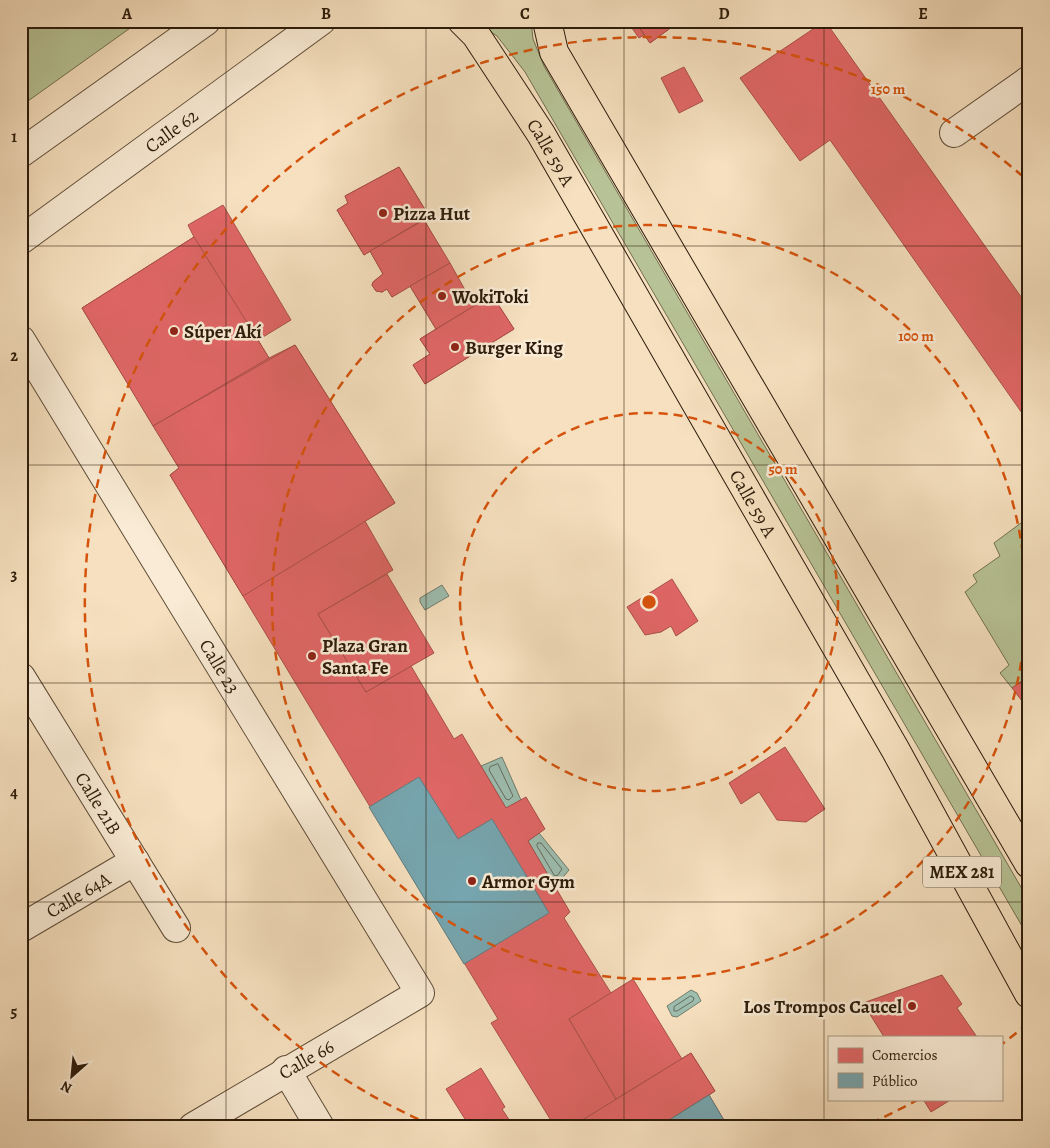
<svg xmlns="http://www.w3.org/2000/svg" width="1050" height="1148" viewBox="0 0 1050 1148" font-family="Alegreya,serif">
<rect width="100%" height="100%" fill="#f6e0bf"/>
<filter id="stains"><feTurbulence type="fractalNoise" baseFrequency=".004" numOctaves="4"/><feColorMatrix values="0 0 0 0 .2 0 0 0 0 .09 0 0 0 0 .02 0 0 0 .5 -.17"/></filter>
<radialGradient id="worn" r=".72"><stop offset=".6" stop-color="#630" stop-opacity="0"/><stop offset="1" stop-color="#630" stop-opacity=".3"/></radialGradient>
<!-- green -->
<g fill="#b7c396" stroke="#726f50">
<polygon points="21,21 140,21 21,106"/>
<polygon points="492,21 531,21 533,39 544,66 1029,901 1029,938 525,72 497,36 481,25"/>
<polygon points="1029,517 1029,676 1012,688 1000,673 1009,665 965,592 977,582 973,575 1000,556 994,543"/>
</g>
<!-- water -->
<g fill="#9dbdaf" stroke="#707c6d">
<polygon points="442,585 449,596 425,610 420,602 420,598"/>
<polygon points="502,757 521,800 506,808 481,766"/>
<polygon points="539,833 569,870 555,887 528,841"/>
<polygon points="691,990 697,993 701,1001 677,1017 672,1016 667,1006"/>
</g>
<!-- shops -->
<g fill="#e06666" stroke="#aa504a">
<polygon points="627,21 635,21 644,35 639,38"/>
<polygon points="635,21 680,21 650,43"/>
<polygon points="635,21 680,21 650,43"/>
<polygon points="825,21 1029,308 1029,423 830,140 800,161 740,78"/>
<polygon points="684,67 703,101 679,113 661,78"/>
<polygon points="399,167 429,216 424,220 474,306 492,295 514,329 425,384 413,365 430,354 420,339 436,329 410,286 392,297 387,289 382,292 376,291 372,285 373,282 383,274 370,251 364,255 337,210 348,203 345,196"/>
<polygon points="399,167 429,216 364,255 337,210 348,203 345,196"/>
<polygon points="223,205 291,320 258,340 269,358 295,345 395,503 365,521 393,570 318,614 366,692 411,666 454,739 462,734 506,808 526,797 545,829 528,841 570,912 564,918 611,993 569,1019 616,1099 691,1053 715,1091 709,1095 728,1127 555,1127 491,1023 498,1019 170,475 179,468 82,308 194,237 188,225"/>
<polygon points="424,220 450,263 392,297 387,289 382,292 376,291 372,285 373,282 383,274 370,251"/>
<polygon points="194,237 269,358 153,426 82,308"/>
<polygon points="450,263 474,306 436,329 410,286"/>
<polygon points="492,295 514,329 425,384 413,365 430,354 420,339"/>
<polygon points="295,345 395,503 243,596 170,475 179,468 153,426"/>
<polygon points="387,574 434,653 366,692 318,614"/>
<polygon points="672,579 698,621 676,636 671,626 661,632 645,635 627,607"/>
<polygon points="1029,676 1029,710 1012,688"/>
<polygon points="785,747 825,809 806,822 777,820 759,792 741,804 729,783"/>
<polygon points="942,975 962,1004 957,1008 977,1037 884,1037 863,1003"/>
<polygon points="633,979 682,1059 616,1099 569,1019"/>
<polygon points="691,1053 715,1091 658,1127 571,1127"/>
<polygon points="481,1068 505,1107 502,1109 514,1127 470,1127 446,1089"/>
<polygon points="923,1099 952,1099 931,1112"/>
</g>
<!-- public -->
<g fill="#76a5af" stroke="#607c7e">
<polygon points="419,777 458,839 492,819 549,913 464,964 369,807"/>
<polygon points="709,1095 728,1127 658,1127"/>
</g>
<g fill="none" stroke-linecap="round" stroke-linejoin="round">
<!-- shore -->
<g stroke="#646c5c" stroke-width="1">
<polygon points="498,764 513,796 509,800 506,799 489,770 490,767"/>
<polygon points="538,843 541,843 562,869 557,876 554,875 537,846"/>
<polygon points="691,996 694,998 693,1001 677,1011 674,1011 674,1007"/>
</g>
<!-- minor casing -->
<g stroke="#5e4c37" stroke-width="30">
<g id="minor">
<polyline points="954,133 1029,80"/>
<polyline points="21,153 206,21"/>
<path id="s1" d="M21 240 321 21"/>
<path id="s2" d="M21 340 420 993 193 1127"/>
<path id="s3" d="M21 677 176 928"/>
<path id="s4" d="M21 928 135 861"/>
<polyline points="286,1070 320,1127"/>
</g>
</g>
<!-- major casing -->
<g stroke="#2c1b0a" stroke-width="30">
<g id="major">
<path id="s5" d="M462 21 476 35 541 134 895 749 1029 994"/>
<polyline points="547,21 554,52 1029,864"/>
</g>
</g>
<!-- minor -->
<use href="#minor" stroke="#f9ebd5" stroke-width="28"/>
<!-- major -->
<use href="#major" stroke="#f6e0bf" stroke-width="28"/>
</g>
<!-- grid -->
<path fill="none" stroke="#2c1b0a" stroke-width="1" stroke-opacity="0.55" d="M226 21V1127M426 21V1127M624 21V1127M824 21V1127M21 246H1029M21 465H1029M21 683H1029M21 902H1029"/>
<!-- distance rings -->
<g fill="none" stroke="#d5530c" stroke-width="2.5" stroke-dasharray="9 6">
<circle cx="649" cy="602" r="189"/>
<circle cx="649" cy="602" r="377"/>
<path d="M1028 1023A566 566 0 0 1 1001 1045M919 1099A566 566 0 0 1 866 1125M432 1125A566 566 0 1 1 1028 181"/>
</g>
<!-- markers -->
<g fill="#8f2418" stroke="#f9ebd5" stroke-width="2">
<circle cx="383" cy="213" r="5"/>
<circle cx="442" cy="296" r="5"/>
<circle cx="174" cy="331" r="5"/>
<circle cx="455" cy="347" r="5"/>
<circle cx="312" cy="656" r="5"/>
<circle cx="472" cy="881" r="5"/>
<circle cx="912" cy="1006" r="5"/>
</g>
<g text-anchor="middle" stroke-width="5" stroke-linejoin="round" paint-order="stroke">
<!-- shield labels -->
<rect fill="#f9ebd5" stroke="#6a5947" stroke-width="1" x="923" y="856.5" width="78" height="31" rx="4"/>
<g font-size="18" font-weight="bold" fill="#2c1b0a">
<text x="962" y="878">MEX 281</text>
</g>
<!-- street labels -->
<g font-size="19" fill="#2c1b0a" stroke="#f9ebd5">
<text dy="7" stroke="none"><textPath href="#s1" startOffset="186">Calle 62</textPath></text>
<text dy="7" stroke="none"><textPath href="#s5" startOffset="159">Calle 59 A</textPath></text>
<text dy="7" stroke="none"><textPath href="#s5" startOffset="564">Calle 59 A</textPath></text>
<text dy="7" stroke="none"><textPath href="#s2" startOffset="382">Calle 23</textPath></text>
<text dy="7" stroke="none"><textPath href="#s3" startOffset="148">Calle 21B</textPath></text>
<text dy="7" stroke="none"><textPath href="#s4" startOffset="66">Calle 64A</textPath></text>
<text transform="translate(306 1059) rotate(-30)" y="7">Calle 66</text>
</g>
<!-- poi labels -->
<g font-size="19" font-weight="bold" fill="#2c1b0a" stroke="#f9ebd5" text-anchor="start">
<text x="393" y="220">Pizza Hut</text>
<text x="452" y="303">WokiToki</text>
<text x="184" y="338">Súper Akí</text>
<text x="465" y="354">Burger King</text>
<text x="322" y="652">Plaza Gran<tspan x="322" dy="22">Santa Fe</tspan></text>
<text x="482" y="888">Armor Gym</text>
<text x="902" y="1013" text-anchor="end">Los Trompos Caucel</text>
</g>
</g>
<circle cx="649" cy="602" r="8" fill="#d5530c" stroke="#f9ebd5" stroke-width="2.5"/>
<g font-size="15" text-anchor="middle" font-weight="bold" fill="#d5530c" stroke="#f9ebd5" stroke-width="5" stroke-linejoin="round" paint-order="stroke">
<text x="888" y="94">150 m</text>
<text x="916" y="341">100 m</text>
<text x="783" y="474">50 m</text>
</g>
<!-- margin -->
<rect width="1050" height="1148" fill="none" stroke="#f6e0bf" stroke-width="55"/>
<!-- legend -->
<rect x="828" y="1036" width="175" height="65" fill="#f9ebd5" stroke="#a79884"/>
<rect x="838" y="1048" width="25" height="15" fill="#e06666" stroke="#a79884"/>
<text x="872" y="1060" font-size="15" fill="#2c1b0a">Comercios</text>
<rect x="838" y="1073" width="25" height="15" fill="#76a5af" stroke="#a79884"/>
<text x="872" y="1086" font-size="15" fill="#2c1b0a">Público</text>
<!-- north arrow -->
<g transform="translate(72 1076) rotate(207)" stroke="#f9ebd5" stroke-width="4" paint-order="stroke">
<path d="M0-4L9 19L0 12L-9 19Z" fill="#2c1b0a"/>
<text y="-8" font-size="14" font-weight="bold" text-anchor="middle" fill="#2c1b0a">N</text>
</g>
<rect x="28" y="28" width="994" height="1092" fill="none" stroke="#2c1b0a" stroke-width="2"/>
<g font-size="16" text-anchor="middle" font-weight="bold" fill="#2c1b0a">
<text x="127" y="19">A</text>
<text x="326" y="19">B</text>
<text x="525" y="19">C</text>
<text x="724" y="19">D</text>
<text x="923" y="19">E</text>
<text x="14" y="142">1</text>
<text x="14" y="361">2</text>
<text x="14" y="580">3</text>
<text x="14" y="798">4</text>
<text x="14" y="1017">5</text>
</g>
<rect width="100%" height="100%" filter="url(#stains)"/>
<rect width="100%" height="100%" fill="url(#worn)"/>
</svg>
